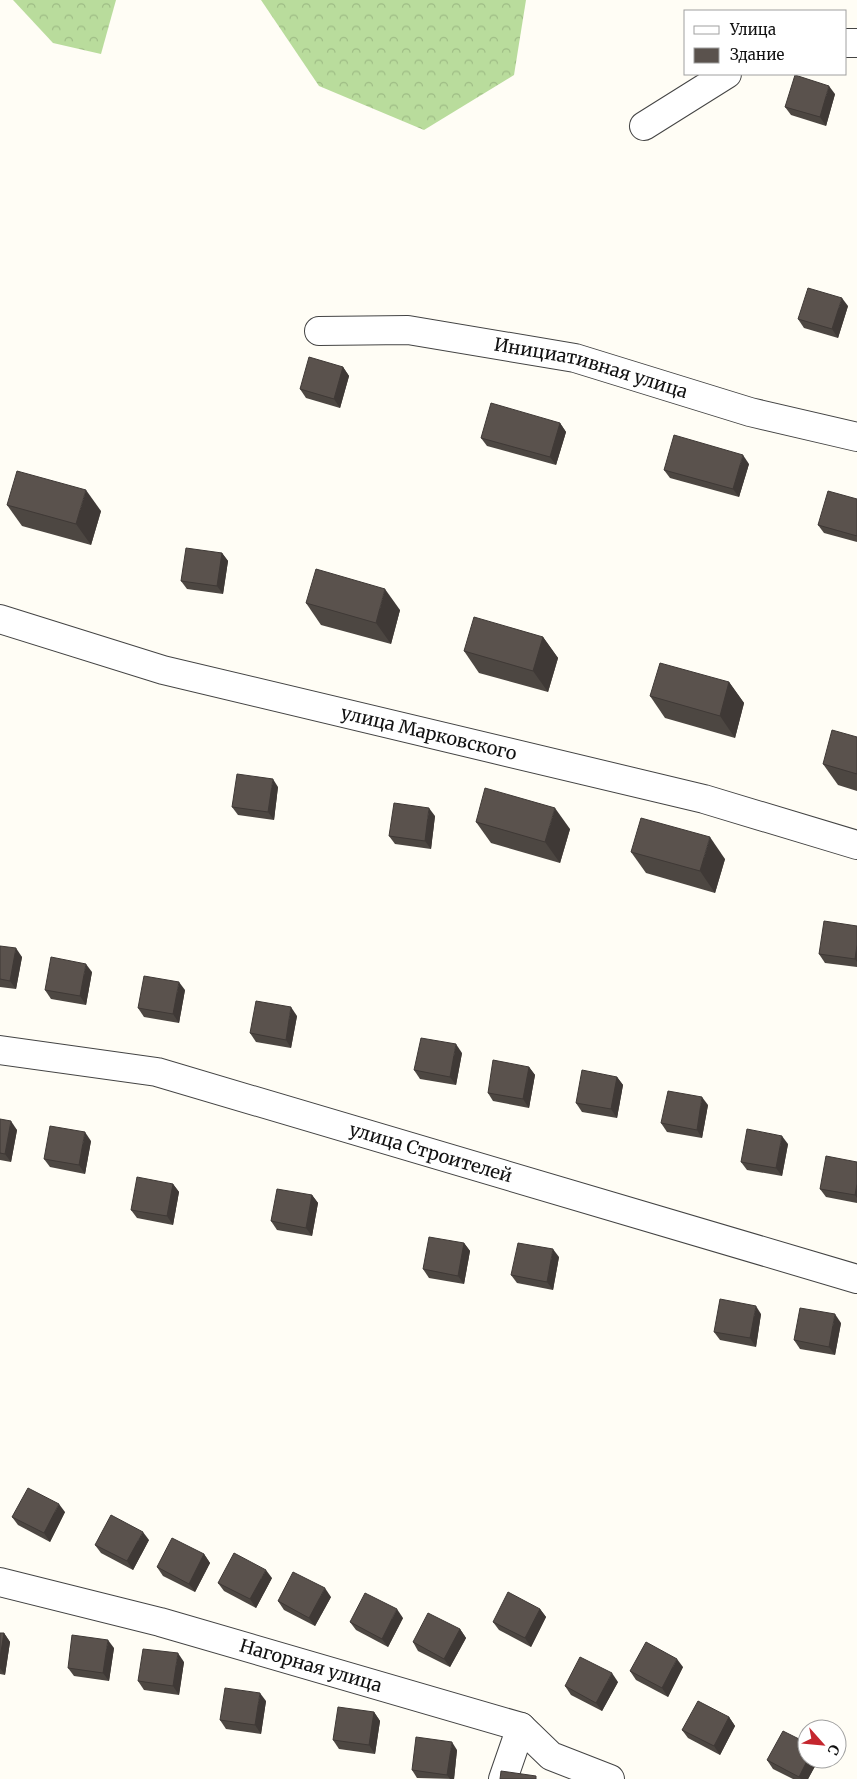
<svg xmlns="http://www.w3.org/2000/svg" width="857" height="1779" viewBox="0 0 857 1779" font-family="Merriweather,serif">
<defs>
<pattern id="forest-crowns" width="20" height="18" patternUnits="userSpaceOnUse" patternTransform="scale(1.25)"><rect width="20" height="18" fill="#b9dc9c"/><path d="M2 6a3 3 0 1 1 6 0M12 15a3 3 0 1 1 6 0" fill="none" stroke="#9ebc85"/></pattern>
</defs>
<rect width="100%" height="100%" fill="#fffdf5"/>
<!-- forest -->
<g fill="url(#forest-crowns)">
<polygon points="13,0 116,0 101,54 53,43"/>
<polygon points="261,0 526,0 514,75 424,130 319,86"/>
</g>
<g fill="none" stroke-linecap="round" stroke-linejoin="round">
<!-- minor casing -->
<g stroke="#444" stroke-width="30">
<g id="minor">
<polyline points="846,43 857,43"/>
<polyline points="644,126 727,74"/>
<path id="s1" d="M319 331 408 330 575 358 750 412 857 437"/>
<path id="s2" d="M0 619 163 670 704 799 857 845"/>
<path id="s3" d="M0 1050 157 1072 857 1279"/>
<path id="s4" d="M0 1582 160 1622 521 1727 551 1756 610 1779"/>
<polyline points="503,1779 521,1727"/>
</g>
</g>
<!-- minor -->
<use href="#minor" stroke="#fff" stroke-width="28"/>
</g>
<!-- wall -->
<g fill="#4d4742">
<polygon points="835,94 826,126 791,115 785,107"/>
<polygon points="848,306 838,338 804,328 798,319"/>
<polygon points="343,367 349,376 340,408 306,398 300,389"/>
<polygon points="560,423 566,432 556,465 487,446 481,438"/>
<polygon points="749,464 739,497 670,478 664,470"/>
<polygon points="857,499 857,542 824,533 818,525"/>
<polygon points="7,505 101,511 91,545 22,526"/>
<polygon points="222,553 228,561 223,594 187,589 181,581"/>
<polygon points="306,603 400,610 391,644 321,625"/>
<polygon points="543,637 558,658 548,692 479,673 464,651"/>
<polygon points="729,682 744,703 735,738 665,718 650,696"/>
<polygon points="857,737 857,791 838,785 823,764"/>
<polygon points="278,787 274,820 238,815 232,807"/>
<polygon points="435,816 431,849 395,844 389,836"/>
<polygon points="476,822 570,829 560,863 491,843"/>
<polygon points="631,852 725,859 715,893 646,873"/>
<polygon points="857,926 857,967 825,963 819,954"/>
<polygon points="0,946 22,957 16,989 0,987"/>
<polygon points="92,972 86,1005 51,999 45,990"/>
<polygon points="185,990 179,1023 144,1017 138,1008"/>
<polygon points="297,1016 291,1048 256,1042 250,1033"/>
<polygon points="462,1053 456,1085 420,1079 414,1070"/>
<polygon points="529,1067 535,1075 529,1108 493,1101 488,1093"/>
<polygon points="617,1077 623,1085 617,1118 582,1112 576,1103"/>
<polygon points="708,1105 702,1138 667,1132 661,1123"/>
<polygon points="0,1119 17,1130 11,1162 0,1160"/>
<polygon points="91,1141 85,1174 50,1167 44,1159"/>
<polygon points="788,1144 782,1176 747,1170 741,1162"/>
<polygon points="857,1162 857,1203 826,1197 820,1189"/>
<polygon points="173,1184 179,1192 173,1225 137,1218 131,1210"/>
<polygon points="312,1195 318,1203 312,1236 277,1230 271,1221"/>
<polygon points="464,1243 470,1251 464,1284 429,1278 423,1269"/>
<polygon points="559,1257 553,1290 517,1283 511,1275"/>
<polygon points="761,1314 756,1347 720,1340 714,1332"/>
<polygon points="841,1323 835,1355 800,1349 794,1340"/>
<polygon points="65,1512 50,1542 18,1525 12,1517"/>
<polygon points="149,1540 133,1570 101,1553 95,1545"/>
<polygon points="204,1554 210,1563 195,1592 163,1576 157,1567"/>
<polygon points="272,1578 256,1608 224,1591 218,1583"/>
<polygon points="331,1597 315,1626 284,1610 278,1601"/>
<polygon points="540,1609 546,1617 531,1647 499,1630 493,1622"/>
<polygon points="403,1618 388,1647 356,1630 350,1622"/>
<polygon points="460,1629 466,1638 450,1667 418,1651 413,1642"/>
<polygon points="0,1633 4,1633 10,1642 5,1675 0,1674"/>
<polygon points="114,1648 109,1681 74,1676 68,1668"/>
<polygon points="184,1662 179,1695 144,1690 138,1681"/>
<polygon points="683,1667 668,1697 636,1680 630,1671"/>
<polygon points="618,1682 602,1711 571,1695 565,1686"/>
<polygon points="266,1701 261,1734 226,1729 220,1720"/>
<polygon points="374,1712 380,1721 375,1754 339,1749 333,1740"/>
<polygon points="729,1717 735,1726 720,1755 688,1738 682,1730"/>
<polygon points="457,1750 454,1779 417,1778 412,1770"/>
<polygon points="819,1759 808,1779 793,1779 773,1769 767,1760"/>
</g>
<!-- shaded-wall -->
<g fill="#3f3936">
<polygon points="829,86 835,94 826,126 820,117"/>
<polygon points="842,298 848,306 838,338 832,329"/>
<polygon points="343,367 349,376 340,408 334,399"/>
<polygon points="560,423 566,432 556,465 550,457"/>
<polygon points="743,455 749,464 739,497 733,489"/>
<polygon points="86,490 101,511 91,545 76,524"/>
<polygon points="222,553 228,561 223,594 217,586"/>
<polygon points="385,589 400,610 391,644 376,623"/>
<polygon points="543,637 558,658 548,692 533,671"/>
<polygon points="729,682 744,703 735,738 720,716"/>
<polygon points="273,779 278,787 274,820 268,812"/>
<polygon points="429,808 435,816 431,849 425,841"/>
<polygon points="555,808 570,829 560,863 545,842"/>
<polygon points="710,837 725,859 715,893 700,871"/>
<polygon points="857,945 857,962 855,959"/>
<polygon points="16,948 22,957 16,989 10,981"/>
<polygon points="86,964 92,972 86,1005 80,996"/>
<polygon points="179,982 185,990 179,1023 173,1014"/>
<polygon points="291,1007 297,1016 291,1048 286,1040"/>
<polygon points="456,1044 462,1053 456,1085 450,1077"/>
<polygon points="529,1067 535,1075 529,1108 523,1099"/>
<polygon points="617,1077 623,1085 617,1118 611,1109"/>
<polygon points="702,1097 708,1105 702,1138 697,1130"/>
<polygon points="11,1121 17,1130 11,1162 5,1154"/>
<polygon points="85,1132 91,1141 85,1174 79,1165"/>
<polygon points="782,1136 788,1144 782,1176 776,1168"/>
<polygon points="173,1184 179,1192 173,1225 167,1216"/>
<polygon points="857,1184 857,1198 855,1195"/>
<polygon points="312,1195 318,1203 312,1236 306,1228"/>
<polygon points="464,1243 470,1251 464,1284 458,1276"/>
<polygon points="553,1249 559,1257 553,1290 547,1282"/>
<polygon points="756,1306 761,1314 756,1347 750,1338"/>
<polygon points="835,1314 841,1323 835,1355 829,1347"/>
<polygon points="59,1504 65,1512 50,1542 44,1533"/>
<polygon points="143,1532 149,1540 133,1570 127,1561"/>
<polygon points="204,1554 210,1563 195,1592 189,1584"/>
<polygon points="266,1570 272,1578 256,1608 250,1599"/>
<polygon points="325,1588 331,1597 315,1626 309,1618"/>
<polygon points="397,1609 403,1618 388,1647 382,1639"/>
<polygon points="540,1609 546,1617 531,1647 525,1638"/>
<polygon points="460,1629 466,1638 450,1667 444,1659"/>
<polygon points="4,1633 10,1642 5,1675 0,1668 0,1658"/>
<polygon points="108,1640 114,1648 109,1681 103,1673"/>
<polygon points="178,1653 184,1662 179,1695 173,1686"/>
<polygon points="677,1659 683,1667 668,1697 662,1688"/>
<polygon points="612,1673 618,1682 602,1711 596,1703"/>
<polygon points="260,1693 266,1701 261,1734 255,1725"/>
<polygon points="374,1712 380,1721 375,1754 369,1745"/>
<polygon points="729,1717 735,1726 720,1755 714,1746"/>
<polygon points="452,1742 457,1750 454,1779 450,1779 447,1775"/>
<polygon points="808,1759 819,1759 808,1779 801,1779 799,1777"/>
</g>
<!-- building -->
<g fill="#5a524d" stroke="#3f3936">
<polygon points="795,75 829,86 820,117 785,107"/>
<polygon points="808,288 842,298 832,329 798,319"/>
<polygon points="309,357 343,367 334,399 300,389"/>
<polygon points="491,403 560,423 550,457 481,438"/>
<polygon points="674,435 743,455 733,489 664,470"/>
<polygon points="17,471 86,490 76,524 7,505"/>
<polygon points="828,491 857,499 857,536 818,525"/>
<polygon points="186,548 222,553 217,586 181,581"/>
<polygon points="316,569 385,589 376,623 306,603"/>
<polygon points="474,617 543,637 533,671 464,651"/>
<polygon points="660,663 729,682 720,716 650,696"/>
<polygon points="832,730 857,737 857,774 823,764"/>
<polygon points="237,774 273,779 268,812 232,807"/>
<polygon points="485,788 555,808 545,842 476,822"/>
<polygon points="394,803 429,808 425,841 389,836"/>
<polygon points="641,818 710,837 700,871 631,852"/>
<polygon points="824,921 857,926 857,945 855,959 819,954"/>
<polygon points="0,946 16,948 10,981 0,979"/>
<polygon points="51,957 86,964 80,996 45,990"/>
<polygon points="144,976 179,982 173,1014 138,1008"/>
<polygon points="256,1001 291,1007 286,1040 250,1033"/>
<polygon points="421,1038 456,1044 450,1077 414,1070"/>
<polygon points="493,1060 529,1067 523,1099 488,1093"/>
<polygon points="582,1070 617,1077 611,1109 576,1103"/>
<polygon points="668,1091 702,1097 697,1130 661,1123"/>
<polygon points="0,1119 11,1121 5,1154 0,1153"/>
<polygon points="50,1126 85,1132 79,1165 44,1159"/>
<polygon points="747,1129 782,1136 776,1168 741,1162"/>
<polygon points="826,1156 857,1162 857,1184 855,1195 820,1189"/>
<polygon points="137,1177 173,1184 167,1216 131,1210"/>
<polygon points="277,1189 312,1195 306,1228 271,1221"/>
<polygon points="429,1237 464,1243 458,1276 423,1269"/>
<polygon points="518,1243 553,1249 547,1282 511,1275"/>
<polygon points="720,1299 756,1306 750,1338 714,1332"/>
<polygon points="800,1308 835,1314 829,1347 794,1340"/>
<polygon points="28,1488 59,1504 44,1533 12,1517"/>
<polygon points="111,1515 143,1532 127,1561 95,1545"/>
<polygon points="172,1538 204,1554 189,1584 157,1567"/>
<polygon points="234,1553 266,1570 250,1599 218,1583"/>
<polygon points="293,1572 325,1588 309,1618 278,1601"/>
<polygon points="508,1592 540,1609 525,1638 493,1622"/>
<polygon points="365,1593 397,1609 382,1639 350,1622"/>
<polygon points="428,1613 460,1629 444,1659 413,1642"/>
<polygon points="0,1633 4,1633 0,1658"/>
<polygon points="72,1635 108,1640 103,1673 68,1668"/>
<polygon points="646,1642 677,1659 662,1688 630,1671"/>
<polygon points="143,1649 178,1653 173,1686 138,1681"/>
<polygon points="580,1657 612,1673 596,1703 565,1686"/>
<polygon points="225,1688 260,1693 255,1725 220,1720"/>
<polygon points="698,1701 729,1717 714,1746 682,1730"/>
<polygon points="338,1707 374,1712 369,1745 333,1740"/>
<polygon points="783,1731 807,1743 807,1759 808,1759 799,1777 767,1760"/>
<polygon points="416,1737 452,1742 447,1775 412,1770"/>
<polygon points="501,1771 536,1776 536,1779 500,1779"/>
</g>
<g text-anchor="middle" stroke-width="5" stroke-linejoin="round" paint-order="stroke">
<!-- street labels -->
<g font-size="18" fill="#111" stroke="#fff">
<text dy="6" stroke="none"><textPath href="#s1" startOffset="276">Инициативная улица</textPath></text>
<text dy="6" stroke="none"><textPath href="#s2" startOffset="444">улица Марковского</textPath></text>
<text dy="6" stroke="none"><textPath href="#s3" startOffset="444">улица Строителей</textPath></text>
<text dy="6" stroke="none"><textPath href="#s4" startOffset="322">Нагорная улица</textPath></text>
</g>
</g>
<!-- legend -->
<rect x="684" y="10" width="162" height="65" fill="#ffffff" stroke="#a0a0a0"/>
<rect x="694" y="26" width="25" height="8" fill="#ffffff" stroke="#a0a0a0"/>
<text x="730" y="35" font-size="15" fill="#111111">Улица</text>
<rect x="694" y="48" width="25" height="15" fill="#5a524d" stroke="#a0a0a0"/>
<text x="730" y="60" font-size="15" fill="#111111">Здание</text>
<!-- north arrow -->
<g transform="translate(822 1744) rotate(117)"><circle r="24" fill="#ffffff" stroke="#a0a0a0"/>
<path d="M0-4L9 19L0 12L-9 19Z" fill="#c4262e"/>
<text y="-8" font-size="14" font-weight="bold" text-anchor="middle" fill="#111111">С</text>
</g>
</svg>
